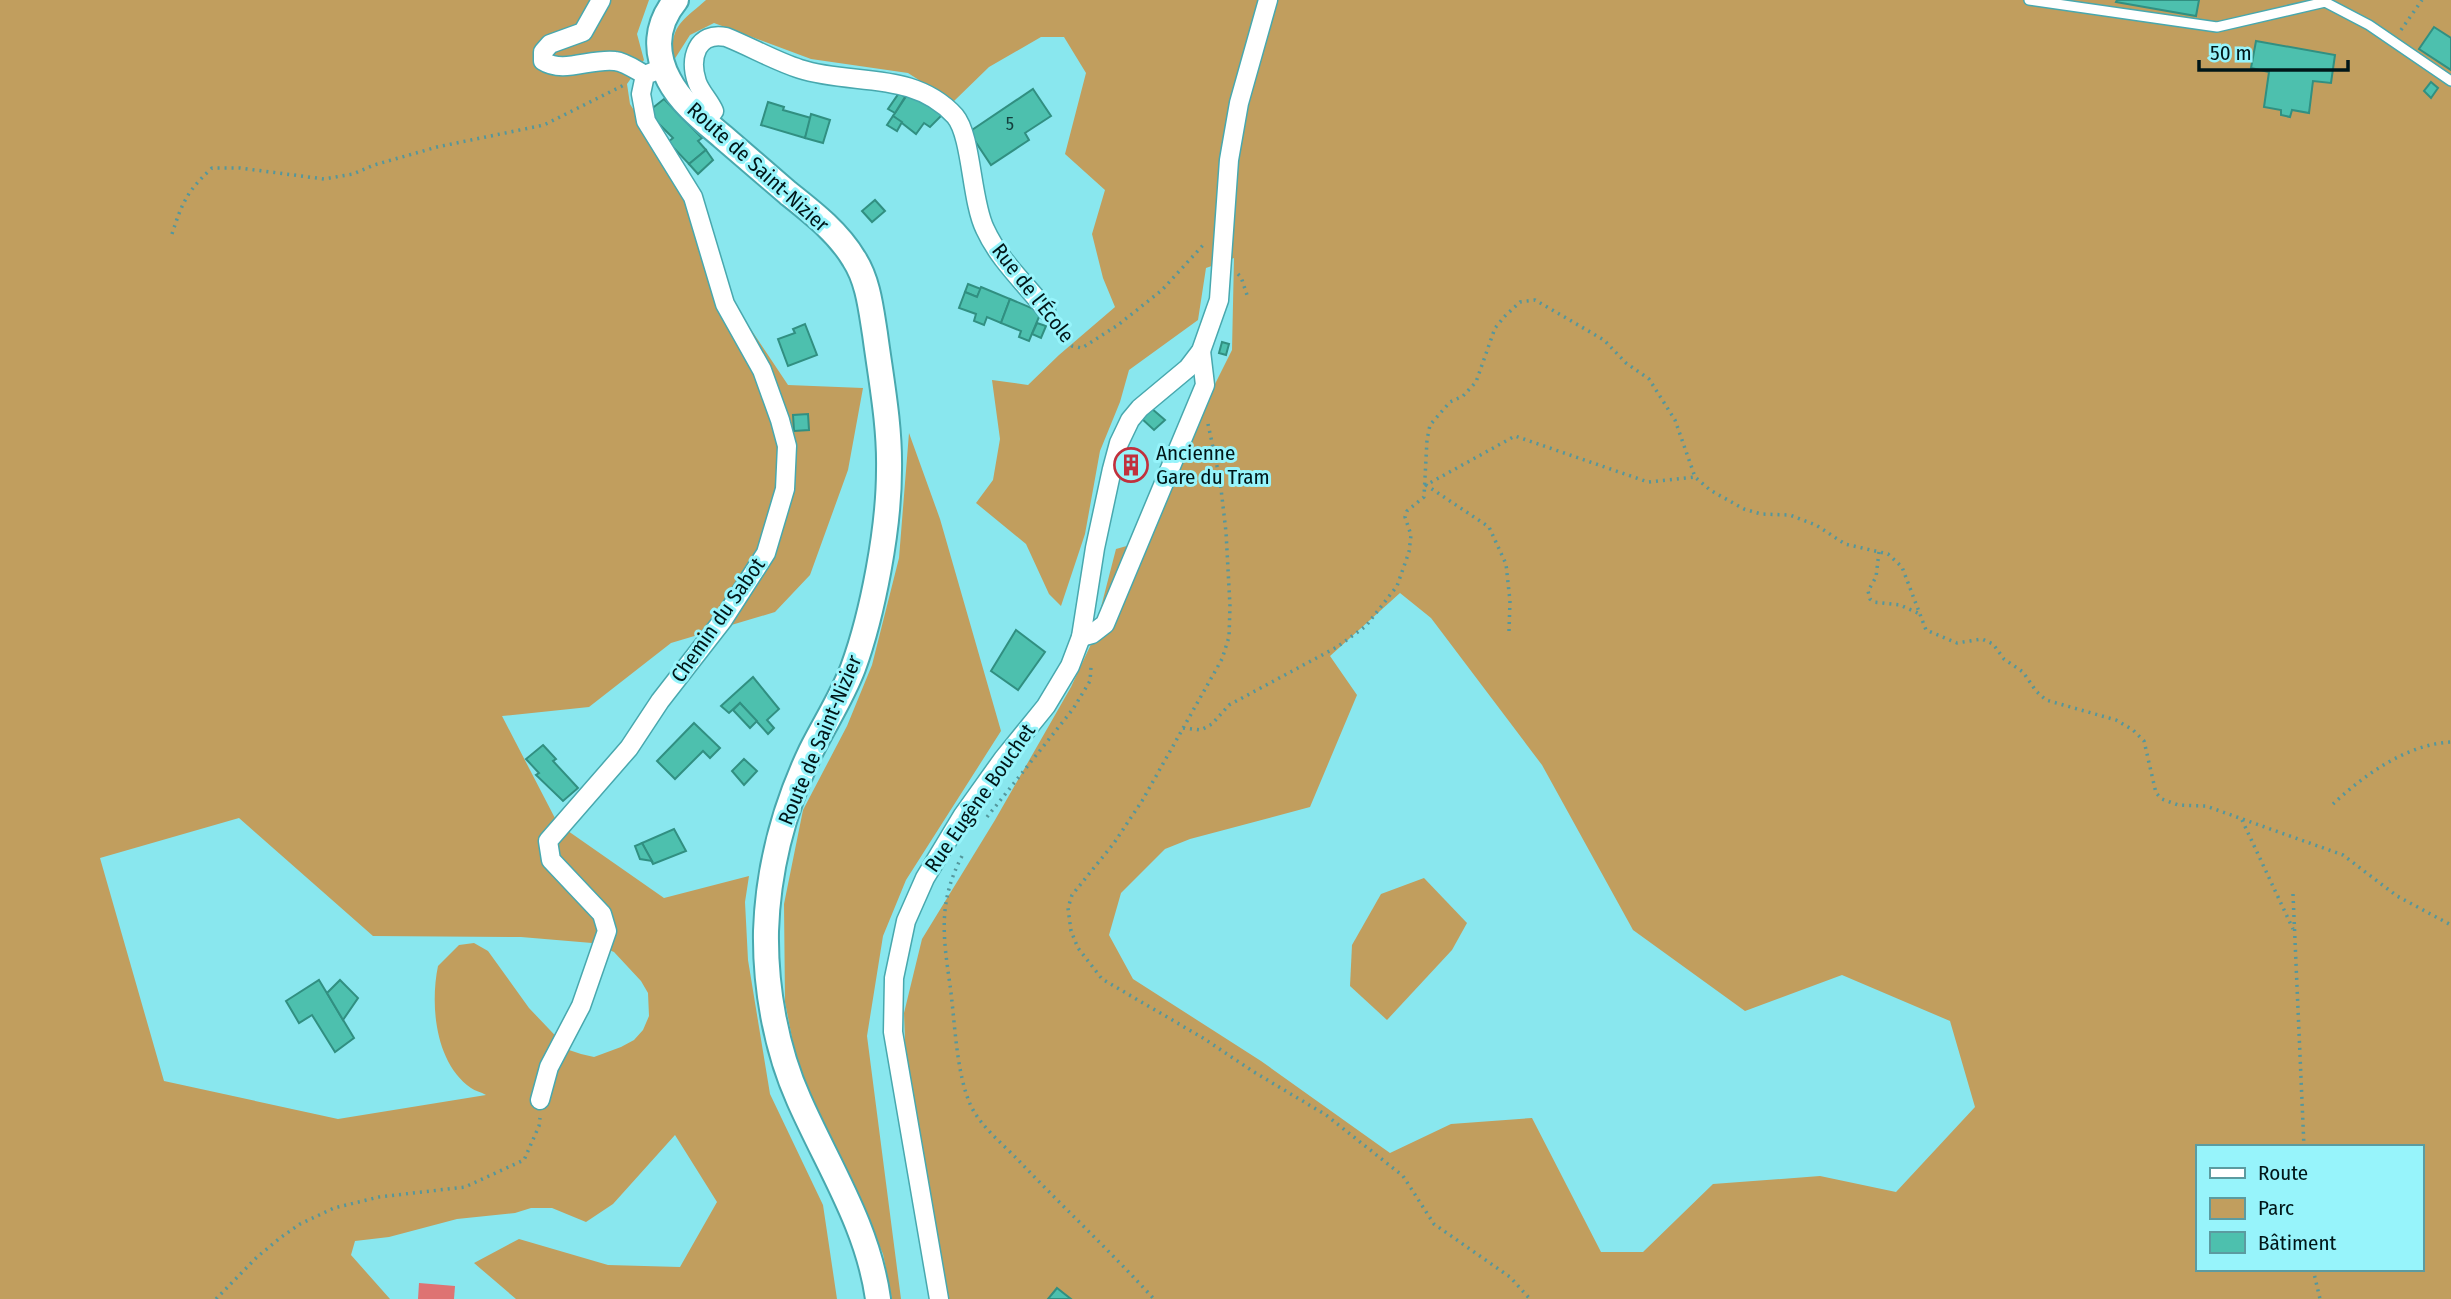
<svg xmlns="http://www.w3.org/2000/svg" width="2451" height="1299" viewBox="0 0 2451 1299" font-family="'Fira Sans Condensed',sans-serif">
<rect width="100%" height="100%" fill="#89e7ee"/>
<!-- green -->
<g fill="#c19e5e" fill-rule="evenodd">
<path d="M0 0H649L637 34 644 60 627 84 630 104 673 174 730 298 788 385 863 388 848 470 810 575 775 612 671 643 589 707 502 716 558 824 664 898 749 876 745 902 748 960 770 1094 823 1205 837 1299H516L474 1263 519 1239 608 1265 680 1267 717 1202 675 1135 613 1204 586 1222 552 1208H531L515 1213 457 1219 389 1237 355 1241 351 1255 390 1299H0ZM239 818 373 936 521 937 592 943 614 952 641 981 648 993 649 1016 643 1030 634 1040 621 1047 594 1057 581 1054 569 1050 529 1008 488 951 474 943 459 945 438 966C430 1005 435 1063 471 1088 475 1091 481 1092 486 1095L338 1119 164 1081 100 858Z"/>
<path d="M706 0H2451V1299H934L908 1120 904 1013 922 939 995 820 1071 687 1092 642 1116 549 1148 540 1203 408 1232 350 1234 258 1206 268 1198 320 1129 370 1120 402 1100 451 1085 534 1061 606 1049 594 1026 544 976 503 993 480 1000 439 992 380 1028 385 1059 355 1115 307 1103 278 1092 234 1105 190 1065 154 1086 73 1064 37H1041L989 67 953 102 908 73 811 59 714 23 690 35 674 60C668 26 684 20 706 0ZM1400 593 1431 618 1542 765 1633 930 1745 1011 1842 975 1950 1021 1975 1107 1896 1192 1820 1176 1713 1184 1643 1252H1601L1532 1118 1451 1124 1390 1153 1261 1061 1133 979 1109 935 1121 893 1165 849 1190 839 1310 807 1357 695 1330 656ZM2197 1147H2421V1269H2197Z"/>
<polygon points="909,433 940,519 1001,731 906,880 883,936 867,1036 901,1299 892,1299 883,1254 842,1159 802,1089 785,1002 784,904 803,810 847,726 872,665 899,558"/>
<polygon points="1424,878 1467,923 1452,950 1387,1020 1350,986 1352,945 1381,894"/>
</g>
<!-- water -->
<polygon fill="#de7373" points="419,1283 455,1286 454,1299 418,1299"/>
<!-- building -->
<g fill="#4dc0ae" stroke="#318f81" stroke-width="2">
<polygon points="2117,0 2199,0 2196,16 2116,2"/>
<polygon points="2434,27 2451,38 2451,70 2419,49"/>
<polygon points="2256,41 2335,55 2331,83 2313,81 2309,113 2292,110 2290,117 2281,115 2281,110 2264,107 2269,72 2251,68"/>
<polygon points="2431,82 2438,88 2431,98 2424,91"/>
<polygon points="1033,89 1051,116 1025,133 1029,140 991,165 969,132"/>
<polygon points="909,92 943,114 930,127 924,123 916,134 893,116"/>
<polygon points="899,93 905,97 895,113 888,109"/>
<polygon points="664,99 702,138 698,141 706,150 689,164 668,142 673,138 653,118 650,110"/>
<polygon points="768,102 784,107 783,110 811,118 805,138 761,125"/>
<polygon points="811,114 830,120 823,143 805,138"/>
<polygon points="893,116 902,122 897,131 887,125"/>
<polygon points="706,150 713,160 698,174 689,164"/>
<polygon points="875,200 885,211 872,222 862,211"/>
<polygon points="968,284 981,289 977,297 965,292"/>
<polygon points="981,287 1010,299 1001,323 987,317 984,325 974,321 976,314 959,308 965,292 977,297"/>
<polygon points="1010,299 1041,312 1029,341 1019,337 1021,331 1001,323"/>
<polygon points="1037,323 1046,326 1041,338 1032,334"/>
<polygon points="805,324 817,355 788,366 778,339 795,333 793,329"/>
<polygon points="1222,342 1229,344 1226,355 1219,353"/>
<polygon points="1151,408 1165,420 1154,430 1141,418"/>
<polygon points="808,414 809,430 794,431 793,415"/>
<polygon points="1126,449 1145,456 1137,480 1118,474"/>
<polygon points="1016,630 1045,652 1018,690 991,671"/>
<polygon points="753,677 779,709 767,720 774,728 768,734 740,703 729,713 721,706"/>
<polygon points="740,703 757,721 750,728 733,710"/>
<polygon points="694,723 720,748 710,758 703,751 675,779 657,761"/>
<polygon points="543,745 556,759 553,761 578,788 563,801 536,775 539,773 526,759"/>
<polygon points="744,759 757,771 744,785 732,771"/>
<polygon points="674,829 686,851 653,864 642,843"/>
<polygon points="642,843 652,861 640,859 635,846"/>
<polygon points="319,980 354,1038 335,1052 312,1015 299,1023 286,1001"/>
<polygon points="340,980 358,998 343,1020 327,993"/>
<polygon points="1057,1288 1071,1299 1048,1299"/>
</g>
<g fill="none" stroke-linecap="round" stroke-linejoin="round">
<!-- service casing -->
<g stroke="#48a8ae" stroke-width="12">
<polyline id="service" points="2029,0 2217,27 2325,2 2369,25 2451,81"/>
</g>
<!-- minor casing -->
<g stroke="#48a8ae" stroke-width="21">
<g id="minor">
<path d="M601 0 583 32 550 44 543 52V61C563 74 591 58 615 61 625 62 636 70 645 75"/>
<path d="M705 122 714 111C710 101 701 93 697 82 689 58 697 31 726 37 751 47 775 61 800 69 853 86 913 70 955 116 972 136 971 201 985 229 999 260 1025 283 1046 310"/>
<polyline points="1081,637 1092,634 1105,624 1205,385 1201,351"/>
<polyline points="540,1100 549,1067 581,1006 607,931 602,914 551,860 548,841 629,748 660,701 723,620 766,553 785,489 787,446 780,420 762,370 725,304 693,197 646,121 641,94 645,75 663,68"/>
<polyline points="939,1299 893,1032 894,978 906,921 925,878 963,815 1003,759 1046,706 1070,666 1081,637 1095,548 1112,469 1119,443 1130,420 1140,408 1188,368 1201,351 1219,300 1229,160 1239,103 1268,0"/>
</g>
</g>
<!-- secondary casing -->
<g stroke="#48a8ae" stroke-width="28">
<path id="secondary" d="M676 0C656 24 654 52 669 80 681 103 703 120 723 137 744 155 766 174 788 193 812 212 838 232 854 259 868 280 871 309 875 334 881 379 890 425 889 470 889 528 873 613 853 668 842 697 825 723 811 751 784 808 768 869 766 931 765 987 776 1049 799 1100 828 1166 868 1226 878 1299"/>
</g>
<!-- path -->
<g stroke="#54979c" stroke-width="3.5" stroke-dasharray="2 5" stroke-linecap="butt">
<polyline points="2401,30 2422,0"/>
<path d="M172 234C182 203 187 191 212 168H240L324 179 353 174 374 165 437 147 544 125 624 85"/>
<polyline points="1238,274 1241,277 1248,298"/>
<polyline points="1055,323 1064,338 1072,346 1082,348 1118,325 1162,290 1205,243"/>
<polyline points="1208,424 1220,480 1226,532 1230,606 1229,637 1222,659 1142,801 1114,843 1072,895 1068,908 1071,931 1078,948 1102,979 1203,1038 1254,1072 1326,1115 1403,1176 1434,1224 1510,1277 1530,1299"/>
<polyline points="1879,552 1876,577 1868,591 1870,599 1874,602 1900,605 1920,614"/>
<polyline points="1509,631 1510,601 1506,564 1489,527 1426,485 1515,436 1648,482 1695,477"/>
<polyline points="1183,728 1201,730 1212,724 1229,705 1337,647 1366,626 1397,586 1409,552 1411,535 1405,517 1407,511 1424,497 1427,440 1430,425 1450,402 1463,396 1476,382 1495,328 1505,316 1520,302 1535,300 1604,340 1626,363 1649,379 1675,420 1695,477 1710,490 1744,509 1761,514 1790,515 1816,525 1845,544 1888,554 1902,567 1926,630 1957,643 1982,639 1993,644 2004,659 2023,672 2036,691 2046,700 2116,720 2133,730 2144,741 2156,793 2162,799 2178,805 2206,806 2343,855 2397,896 2451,925"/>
<path d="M2333 804C2364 775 2407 744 2451 742"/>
<polyline points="987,817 1073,709 1090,681 1091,667"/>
<polyline points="2242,820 2293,929"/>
<path d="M962 856C938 902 943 936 950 985 955 1021 956 1074 971 1106 981 1127 1004 1145 1020 1162 1064 1208 1111 1252 1154 1299"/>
<polyline points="2293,894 2304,1147"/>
<polyline points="2313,1269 2320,1299"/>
<polyline points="216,1299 257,1257 280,1238 300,1224 334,1208 379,1197 465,1187 524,1160 539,1126 540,1118"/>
</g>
<!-- service -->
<use href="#service" stroke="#fff" stroke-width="9"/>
<!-- minor -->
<use href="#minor" stroke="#fff" stroke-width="18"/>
<!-- secondary -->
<use href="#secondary" stroke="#fff" stroke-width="24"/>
</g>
<!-- icons -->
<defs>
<g id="building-ring" transform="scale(1.75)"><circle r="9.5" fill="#97f4fb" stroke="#c1313d" stroke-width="1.5"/><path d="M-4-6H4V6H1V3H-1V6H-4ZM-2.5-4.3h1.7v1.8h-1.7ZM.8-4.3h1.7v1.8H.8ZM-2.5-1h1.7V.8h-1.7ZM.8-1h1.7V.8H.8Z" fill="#c1313d"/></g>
</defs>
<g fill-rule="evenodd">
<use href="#building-ring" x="1131" y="465"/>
</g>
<g text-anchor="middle" stroke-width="6" stroke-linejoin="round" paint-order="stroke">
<!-- number labels -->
<g font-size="18" fill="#13403e">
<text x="1010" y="130">5</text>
</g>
<!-- street labels -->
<g font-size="21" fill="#001618" stroke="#97f4fb">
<text transform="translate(758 167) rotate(42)" y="7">Route de Saint-Nizier</text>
<text transform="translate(1033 293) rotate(52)" y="7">Rue de l'École</text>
<text transform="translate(718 620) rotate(-55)" y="7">Chemin du Sabot</text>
<text transform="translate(820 740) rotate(-67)" y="7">Route de Saint-Nizier</text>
<text transform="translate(980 798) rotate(-55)" y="7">Rue Eugène Bouchet</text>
</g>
<!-- poi labels -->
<g font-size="21" fill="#001618" stroke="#97f4fb" text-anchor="start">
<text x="1156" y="460">Ancienne<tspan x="1156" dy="24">Gare du Tram</tspan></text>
</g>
</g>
<!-- legend -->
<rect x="2196" y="1145" width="228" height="126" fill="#97f4fb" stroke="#5b9ba0" stroke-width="2"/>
<rect x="2210" y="1168" width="35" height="10" fill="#ffffff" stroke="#5b9ba0" stroke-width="2"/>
<text x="2258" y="1180" font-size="21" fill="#001618">Route</text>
<rect x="2210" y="1198" width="35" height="21" fill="#c19e5e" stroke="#5b9ba0" stroke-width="2"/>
<text x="2258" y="1215" font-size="21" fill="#001618">Parc</text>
<rect x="2210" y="1232" width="35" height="21" fill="#4dc0ae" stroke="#5b9ba0" stroke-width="2"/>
<text x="2258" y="1250" font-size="21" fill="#001618">Bâtiment</text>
<!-- scale -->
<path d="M2199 60v10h149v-10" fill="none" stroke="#001618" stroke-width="3.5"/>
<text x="2210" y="60" font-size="21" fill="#001618" stroke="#97f4fb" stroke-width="5" paint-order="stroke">50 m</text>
</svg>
